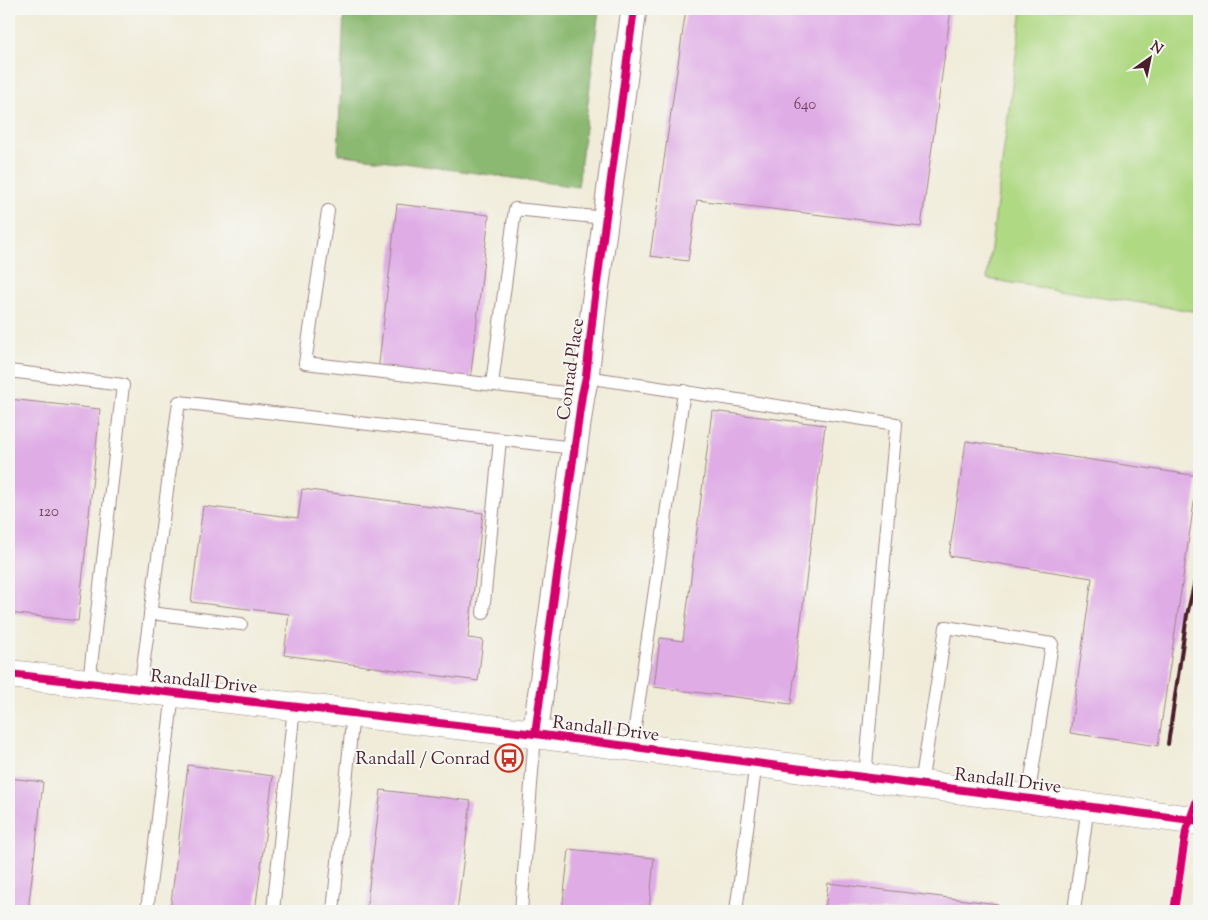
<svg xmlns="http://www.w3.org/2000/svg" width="1208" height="920" viewBox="0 0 1208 920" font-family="'Sorts Mill Goudy',serif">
<rect width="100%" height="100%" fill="#f6f6f2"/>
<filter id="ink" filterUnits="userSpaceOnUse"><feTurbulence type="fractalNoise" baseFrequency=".02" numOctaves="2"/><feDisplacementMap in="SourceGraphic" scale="10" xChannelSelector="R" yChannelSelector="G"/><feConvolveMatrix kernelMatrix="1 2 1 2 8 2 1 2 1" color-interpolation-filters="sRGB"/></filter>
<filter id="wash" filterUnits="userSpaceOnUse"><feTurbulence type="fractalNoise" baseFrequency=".0096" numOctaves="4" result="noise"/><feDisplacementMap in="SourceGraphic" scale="20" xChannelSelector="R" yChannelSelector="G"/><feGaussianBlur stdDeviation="1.12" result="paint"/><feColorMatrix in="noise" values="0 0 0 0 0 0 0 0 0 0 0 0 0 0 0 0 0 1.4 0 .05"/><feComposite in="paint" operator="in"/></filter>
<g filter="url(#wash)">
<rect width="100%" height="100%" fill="#f0ecd9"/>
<!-- green -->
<polygon fill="#b0d984" stroke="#7d7c58" points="1022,9 1199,9 1199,312 987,279"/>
<!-- forest -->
<polygon fill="#8cb972" stroke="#6b6c4e" points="344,9 599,9 578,187 338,154"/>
<g id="blocks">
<!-- building -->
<g fill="#dface6">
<polygon points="686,9 951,9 921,227 697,200 688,261 650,256"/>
<polygon points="397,204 489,215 470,382 378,372"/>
<polygon points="9,399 100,409 78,621 9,613"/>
<polygon points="712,411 825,425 791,704 654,687 660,638 683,641"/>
<polygon points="966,441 1198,476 1158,746 1070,733 1092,578 949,556"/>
<polygon points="302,489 483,513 468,638 483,640 478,681 284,655 289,614 191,602 203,506 298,518"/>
<polygon points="188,765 273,776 255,911 170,911"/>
<polygon points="9,778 43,782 28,911 9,911"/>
<polygon points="381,790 471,801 457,911 366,911"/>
<polygon points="569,849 654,858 649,911 562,911"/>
<polygon points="828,883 998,904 997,911 825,911"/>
</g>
</g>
</g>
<g filter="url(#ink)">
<use href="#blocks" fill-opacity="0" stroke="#9d8682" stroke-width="1"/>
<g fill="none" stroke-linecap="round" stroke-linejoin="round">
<!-- service casing -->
<g stroke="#9d8682" stroke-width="14">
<g id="service">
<polyline points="328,211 305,363 582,395"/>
<polyline points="9,371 123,385 89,683"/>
<polyline points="586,377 896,424 865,777"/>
<polyline points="492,384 515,209 605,218"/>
<polyline points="150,613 241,624"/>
<polyline points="483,613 500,440"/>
<polyline points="140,689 179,402 574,448"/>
<polyline points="632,747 684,391"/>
<polyline points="921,784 946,627 1052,644 1028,798"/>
<polyline points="147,911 173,693"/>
<polyline points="273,911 294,707"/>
<polyline points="333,911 353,713"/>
<polyline points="521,911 535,734"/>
<polyline points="736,911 756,762"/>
<polyline points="1074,911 1088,805"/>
</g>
</g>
<!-- minor casing -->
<g stroke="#9d8682" stroke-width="27">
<polyline id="minor" points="535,734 582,395 586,377 594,305 634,9"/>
</g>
<!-- tertiary casing -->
<g stroke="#9d8682" stroke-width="29">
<polyline id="tertiary" points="9,674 535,734 1199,821"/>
</g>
<!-- service -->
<use href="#service" stroke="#fff" stroke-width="12"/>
<!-- minor -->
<use href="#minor" stroke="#fff" stroke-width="25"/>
<!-- tertiary -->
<use href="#tertiary" stroke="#fff" stroke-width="28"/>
<!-- rail -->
<polyline stroke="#4a1f2b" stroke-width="4" points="1168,744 1187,615 1199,564"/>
<!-- cycleway casing -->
<g stroke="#f6f6f2" stroke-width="11">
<g id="cycleway">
<polyline points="9,674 535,734 1199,821"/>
<polyline points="535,734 582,395 586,377 594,305 634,9"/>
<polyline points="1174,911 1186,831 1199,794"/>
</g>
</g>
<!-- cycleway -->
<use href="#cycleway" stroke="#d6006c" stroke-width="8"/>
</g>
</g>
<!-- icons -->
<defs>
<g id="bus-ring" transform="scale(1.4375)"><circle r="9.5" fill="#f6f6f2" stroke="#c8321e" stroke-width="1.5"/><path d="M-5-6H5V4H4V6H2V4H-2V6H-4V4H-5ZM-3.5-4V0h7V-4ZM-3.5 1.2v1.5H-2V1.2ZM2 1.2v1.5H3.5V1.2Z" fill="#c8321e"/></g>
</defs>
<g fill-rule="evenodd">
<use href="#bus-ring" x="509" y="758"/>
</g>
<g text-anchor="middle" stroke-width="4" stroke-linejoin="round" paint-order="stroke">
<!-- number labels -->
<g font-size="15" fill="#6f425a">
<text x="805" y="109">640</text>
<text x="49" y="516">120</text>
</g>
<!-- street labels -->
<g font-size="18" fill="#4a1f2b" stroke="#f6f6f2">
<text transform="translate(570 369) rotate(-82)" y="6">Conrad Place</text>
<text transform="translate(204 681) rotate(6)" y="6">Randall Drive</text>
<text transform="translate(606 728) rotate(7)" y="6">Randall Drive</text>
<text transform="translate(1008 780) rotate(7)" y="6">Randall Drive</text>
</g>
<!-- poi labels -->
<g font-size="18" fill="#4a1f2b" stroke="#f6f6f2" text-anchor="end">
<text x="490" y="764">Randall / Conrad</text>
</g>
</g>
<!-- margin -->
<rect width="1208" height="920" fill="none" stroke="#f6f6f2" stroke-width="30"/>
<!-- north arrow -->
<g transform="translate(1150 58) rotate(33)" stroke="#f6f6f2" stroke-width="4" paint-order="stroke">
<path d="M0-4L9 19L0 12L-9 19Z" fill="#4a1f2b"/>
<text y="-8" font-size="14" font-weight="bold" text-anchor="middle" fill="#4a1f2b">N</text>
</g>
</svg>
